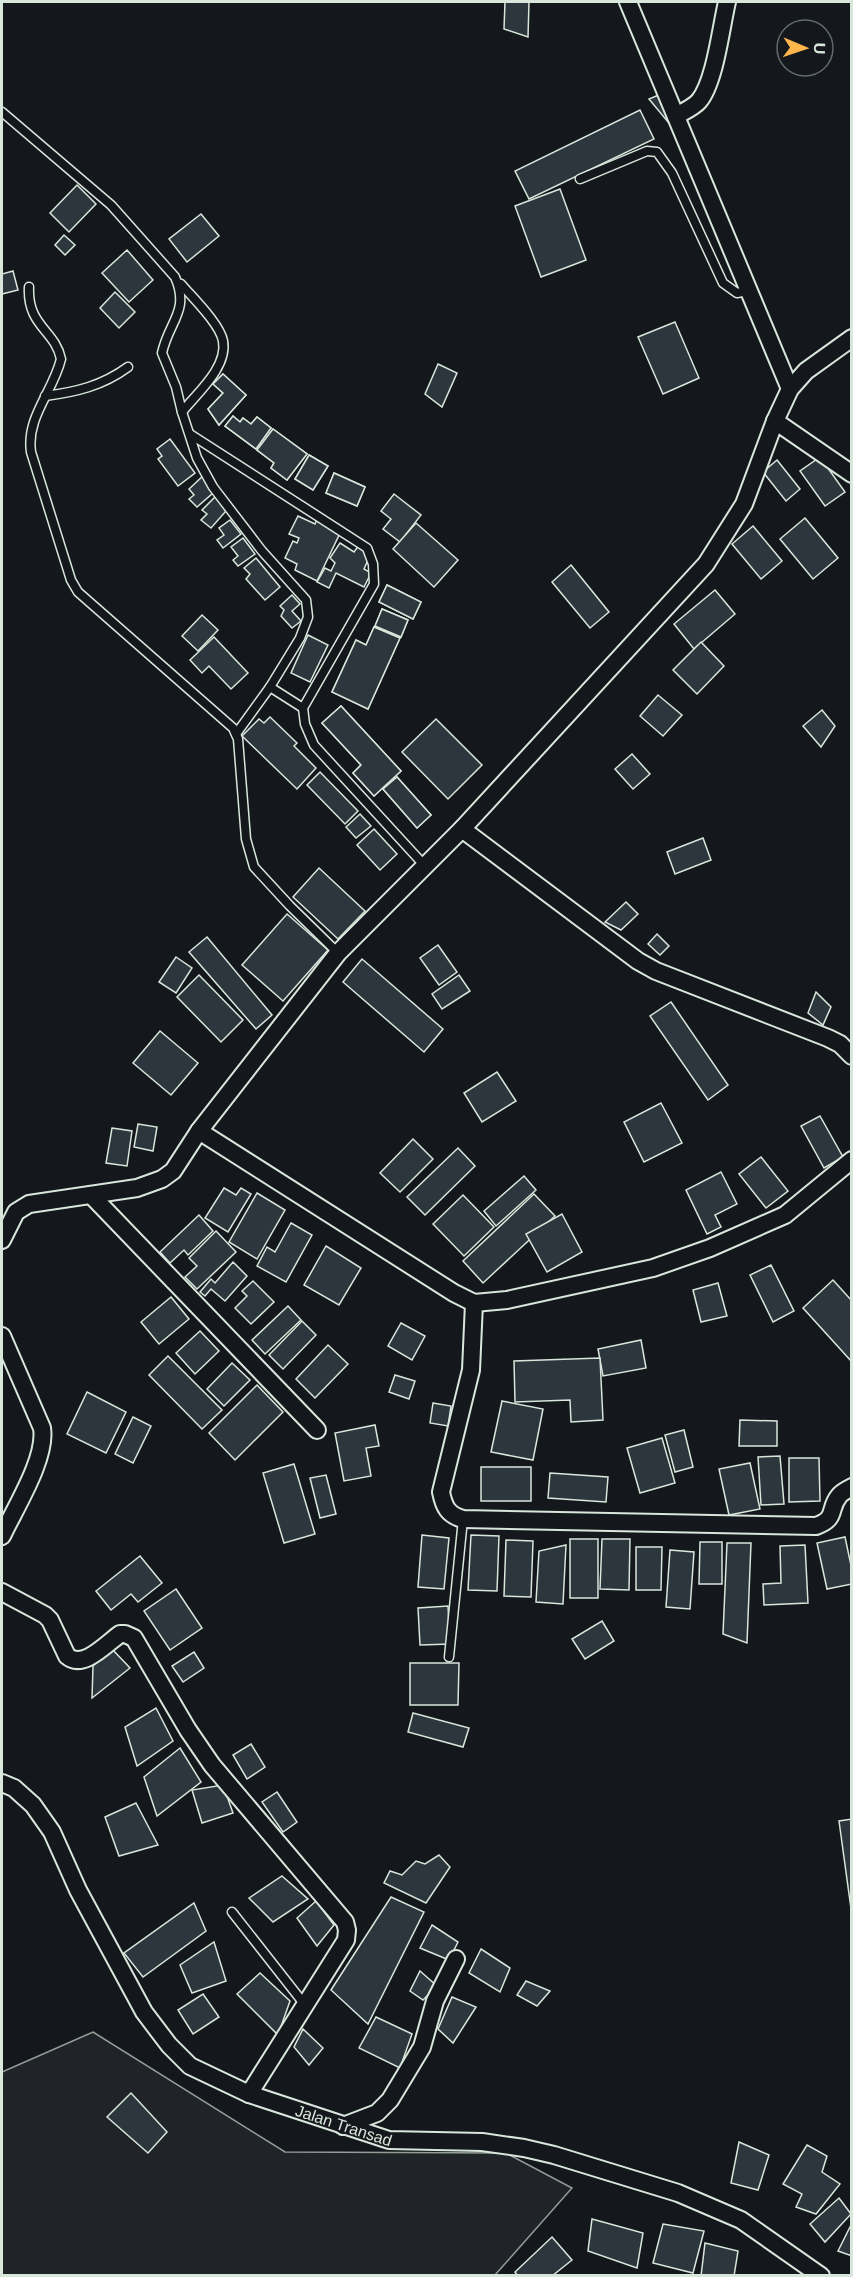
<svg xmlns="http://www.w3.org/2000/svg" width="853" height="2277" viewBox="0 0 853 2277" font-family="Arial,sans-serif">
<rect width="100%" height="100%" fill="#14181c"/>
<!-- green -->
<polygon fill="#202428" stroke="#939e99" stroke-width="1.5" points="93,2032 285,2152 506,2153 572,2188 495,2275 2,2275 2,2072"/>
<!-- building -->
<g fill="#2c363c" stroke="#d8e6dc" stroke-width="1.5">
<polygon points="505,2 529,2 528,37 504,29"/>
<polygon points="661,94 672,118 668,122 649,99"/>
<polygon points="640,110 654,139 529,199 515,171"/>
<polygon points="77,185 96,204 69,232 50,213"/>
<polygon points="560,189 586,260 541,277 515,206"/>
<polygon points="201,214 219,236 187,262 169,239"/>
<polygon points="64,235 75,245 65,255 55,245"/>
<polygon points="127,250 153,280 129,302 102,273"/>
<polygon points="13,271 18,290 2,294 2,274"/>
<polygon points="115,292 135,312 119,328 100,308"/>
<polygon points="675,322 699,378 663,394 638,337"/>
<polygon points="438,364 457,373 442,407 425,394"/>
<polygon points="223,374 246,395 219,425 208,409 223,393 213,384"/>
<polygon points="223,374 246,395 219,425 208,409 223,393 213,384"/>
<polygon points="233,416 240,422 243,418 251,424 257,417 271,428 256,449 225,426"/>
<polygon points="233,416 240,422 243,418 251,424 257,417 271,428 256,449 225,426"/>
<polygon points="273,429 307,454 287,480 271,468 274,463 257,450"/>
<polygon points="273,429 307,454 287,480 271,468 274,463 257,450"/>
<polygon points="170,439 195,473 178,486 158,459 162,456 157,449"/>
<polygon points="309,455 328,466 313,490 295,479"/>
<polygon points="309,455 328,466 313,490 295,479"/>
<polygon points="820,457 845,492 825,506 800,471"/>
<polygon points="777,460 800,489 786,501 763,472"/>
<polygon points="334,473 365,487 357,506 326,493"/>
<polygon points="334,473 365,487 357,506 326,493"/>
<polygon points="204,475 213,493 197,507 189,499 194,495 189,489"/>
<polygon points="394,494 421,515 400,542 383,529 391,519 381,511"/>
<polygon points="216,496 226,511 211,528 201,520 207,514 202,510"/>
<polygon points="298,516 315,524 318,517 342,529 317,581 295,570 297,564 285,558 293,541 297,543 299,538 289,534"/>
<polygon points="805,518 838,558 813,579 780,539"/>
<polygon points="230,520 241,534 223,548 217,540 224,535 219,528"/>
<polygon points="416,523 458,560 434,587 393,549"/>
<polygon points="753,526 782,561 761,579 732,544"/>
<polygon points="243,538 255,554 238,566 233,560 238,556 231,547"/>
<polygon points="340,543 354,552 359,545 363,547 369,558 364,569 371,573 364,587 336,573 329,588 317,582 325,568 331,571 335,563 330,558"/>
<polygon points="256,558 280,587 265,600 246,579 250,574 244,568"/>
<polygon points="571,565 609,612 590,628 552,582"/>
<polygon points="387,585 421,602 413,619 379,602"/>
<polygon points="387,585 421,602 413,619 379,602"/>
<polygon points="715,590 735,614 694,649 674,624"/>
<polygon points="292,595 300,604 292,611 301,621 292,628 281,616 284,610 280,606"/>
<polygon points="382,609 408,620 401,637 375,626"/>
<polygon points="382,609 408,620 401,637 375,626"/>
<polygon points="202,615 218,630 198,651 182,636"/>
<polygon points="374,627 400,638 368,709 332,692 356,640 366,645"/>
<polygon points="374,627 400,638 368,709 332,692 356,640 366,645"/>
<polygon points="308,635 328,645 310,682 291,673"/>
<polygon points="214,637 248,673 231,689 209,666 202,673 190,660"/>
<polygon points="701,642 724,666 697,694 673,670"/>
<polygon points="658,695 682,715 663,736 640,716"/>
<polygon points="341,706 401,771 374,796 353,773 361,765 322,723"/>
<polygon points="341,706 401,771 374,796 353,773 361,765 322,723"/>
<polygon points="822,710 835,726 821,747 803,726"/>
<polygon points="270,717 297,743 294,746 316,768 297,789 242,736 259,719 264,723"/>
<polygon points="436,719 482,765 448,799 402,752"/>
<polygon points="632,754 650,774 633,789 615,769"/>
<polygon points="320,772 358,811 345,824 307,785"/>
<polygon points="397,777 431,815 417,828 383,789"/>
<polygon points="397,777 431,815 417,828 383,789"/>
<polygon points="360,814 371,826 356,838 346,827"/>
<polygon points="374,829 397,854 380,870 357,845"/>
<polygon points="703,838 711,860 675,874 667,852"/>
<polygon points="319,868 365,911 338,939 293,897"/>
<polygon points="626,902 638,914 621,930 605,922"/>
<polygon points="287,914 328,950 283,1001 242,965"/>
<polygon points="657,934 669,946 660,955 648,944"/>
<polygon points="207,937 272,1015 256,1029 189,952"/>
<polygon points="438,945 457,972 439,985 420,958"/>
<polygon points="176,957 192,968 176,993 159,982"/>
<polygon points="362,959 443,1029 424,1052 343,982"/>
<polygon points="199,975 243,1020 221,1042 177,997"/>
<polygon points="459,975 470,991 442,1009 432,994"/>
<polygon points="816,992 831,1007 823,1025 808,1013"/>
<polygon points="671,1002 728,1085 708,1100 650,1016"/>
<polygon points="160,1031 198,1063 171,1095 133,1063"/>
<polygon points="497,1072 516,1101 482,1122 464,1093"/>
<polygon points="661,1103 682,1143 644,1162 624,1122"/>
<polygon points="820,1116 843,1157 824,1168 801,1126"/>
<polygon points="138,1124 157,1127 153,1151 134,1147"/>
<polygon points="112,1128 132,1131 127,1166 106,1163"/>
<polygon points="413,1139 433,1159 400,1192 380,1173"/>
<polygon points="458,1148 475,1166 425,1215 407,1197"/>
<polygon points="761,1157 788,1191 766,1208 739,1174"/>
<polygon points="721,1172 737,1204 715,1215 721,1227 707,1234 686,1190"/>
<polygon points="524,1176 536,1190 496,1226 484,1211"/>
<polygon points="224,1188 236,1195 241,1188 251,1194 228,1232 205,1218"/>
<polygon points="257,1193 285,1210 257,1259 229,1242"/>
<polygon points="534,1194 555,1216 483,1283 463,1261"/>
<polygon points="463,1195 494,1227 464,1256 433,1224"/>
<polygon points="562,1214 582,1252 547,1272 526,1234"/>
<polygon points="199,1215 213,1231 188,1255 184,1250 170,1263 160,1252"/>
<polygon points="291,1223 312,1235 286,1282 257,1266 267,1247 275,1252"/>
<polygon points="216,1231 236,1252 197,1289 185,1277 197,1266 189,1258"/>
<polygon points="326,1246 361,1268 339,1305 304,1285"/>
<polygon points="233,1262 247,1276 225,1301 211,1289 205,1296 200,1292 211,1279 215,1283"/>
<polygon points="771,1265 794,1311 773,1322 750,1275"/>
<polygon points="833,1280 852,1301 852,1362 803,1308"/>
<polygon points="253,1281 274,1302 251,1324 235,1308 247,1296 242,1291"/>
<polygon points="718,1283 727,1316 701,1322 693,1290"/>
<polygon points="171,1297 189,1319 159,1344 141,1322"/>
<polygon points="288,1306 301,1320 265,1354 252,1340"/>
<polygon points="302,1321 316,1335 283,1369 269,1355"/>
<polygon points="401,1323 425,1336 412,1360 388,1346"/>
<polygon points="200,1331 219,1351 195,1374 176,1353"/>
<polygon points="641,1340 646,1368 603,1376 598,1349"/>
<polygon points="328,1345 348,1364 315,1398 296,1379"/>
<polygon points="168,1356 222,1410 202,1429 149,1375"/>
<polygon points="600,1358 603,1420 571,1422 570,1400 515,1402 514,1361"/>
<polygon points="232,1363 250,1380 224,1406 207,1389"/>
<polygon points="395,1375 415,1381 409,1399 389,1392"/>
<polygon points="257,1385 283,1412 235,1460 209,1433"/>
<polygon points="87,1392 126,1412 106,1453 67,1434"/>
<polygon points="502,1401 543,1409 533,1460 491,1452"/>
<polygon points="433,1403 451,1406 448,1426 430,1423"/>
<polygon points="133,1417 151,1426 133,1463 115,1454"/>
<polygon points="740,1420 777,1421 777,1446 739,1446"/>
<polygon points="375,1425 379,1446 366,1448 371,1476 344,1481 335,1433"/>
<polygon points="684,1430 693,1467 675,1472 665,1435"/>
<polygon points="662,1438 675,1483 640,1493 627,1448"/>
<polygon points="780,1456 784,1504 761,1505 758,1457"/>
<polygon points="789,1458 819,1458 820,1501 789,1502"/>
<polygon points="750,1463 760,1509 729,1515 719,1469"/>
<polygon points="294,1464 315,1534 284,1543 263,1473"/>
<rect x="481" y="1467" width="50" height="34"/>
<polygon points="550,1473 608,1477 606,1502 548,1498"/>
<polygon points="326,1475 336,1514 320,1518 310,1478"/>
<polygon points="422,1535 449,1538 444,1589 418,1587"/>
<polygon points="471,1535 499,1536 497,1591 468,1590"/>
<polygon points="845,1537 852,1570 852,1584 827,1589 817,1543"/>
<rect x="570" y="1539" width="28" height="59"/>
<polygon points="602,1539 630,1539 629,1590 600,1589"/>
<polygon points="506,1540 533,1541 531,1597 504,1596"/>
<polygon points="700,1542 722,1542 722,1584 699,1584"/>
<polygon points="727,1543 751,1543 747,1643 723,1634"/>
<polygon points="566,1545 563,1604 536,1602 539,1551"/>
<polygon points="805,1545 808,1603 764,1605 763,1584 781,1583 780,1546"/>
<polygon points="636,1547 662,1547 661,1590 636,1590"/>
<polygon points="670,1550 694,1552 690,1609 666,1607"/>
<polygon points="140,1556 162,1583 138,1602 131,1594 111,1610 96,1591"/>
<polygon points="176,1589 202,1628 170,1650 144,1611"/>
<polygon points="448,1606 450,1644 420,1645 418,1608"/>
<polygon points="602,1621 614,1641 585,1659 572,1639"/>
<polygon points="112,1649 130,1668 92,1698 93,1666"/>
<polygon points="194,1652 204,1668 183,1682 172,1666"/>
<polygon points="410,1663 459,1663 458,1705 410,1705"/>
<polygon points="156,1708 173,1741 137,1766 125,1727"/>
<polygon points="413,1713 469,1728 463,1747 408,1732"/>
<polygon points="251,1744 265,1767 247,1779 233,1755"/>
<polygon points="180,1748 201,1782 157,1816 144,1777"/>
<polygon points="223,1785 233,1813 202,1823 192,1790"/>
<polygon points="277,1792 297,1822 283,1832 262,1802"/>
<polygon points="136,1803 158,1845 119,1856 105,1817"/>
<polygon points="852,1819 852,1916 839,1821"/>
<polygon points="439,1855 450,1867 426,1903 384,1883 390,1871 402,1875 416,1861 425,1864"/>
<polygon points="282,1876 308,1899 273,1922 249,1898"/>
<polygon points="391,1897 424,1912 368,2024 331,1990"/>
<polygon points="316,1901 334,1925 317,1946 297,1918"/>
<polygon points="194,1903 206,1931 143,1977 124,1953"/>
<polygon points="432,1925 458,1942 449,1960 420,1948"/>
<polygon points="214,1942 226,1981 192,1993 180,1965"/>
<polygon points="481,1949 510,1968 500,1992 469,1973"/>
<polygon points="420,1971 437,1986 423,2000 410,1991"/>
<polygon points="260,1973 290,2001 278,2035 237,1994"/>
<polygon points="526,1981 550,1991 537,2006 517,1995"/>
<polygon points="203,1994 219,2017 193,2034 178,2010"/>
<polygon points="452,1997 476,2007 453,2043 438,2029"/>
<polygon points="376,2017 412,2034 400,2068 359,2048"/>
<polygon points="303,2029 323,2048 309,2065 294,2047"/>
<polygon points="131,2093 167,2132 148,2153 107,2117"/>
<polygon points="739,2142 769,2155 758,2190 731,2183"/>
<polygon points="807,2145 827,2156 822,2172 840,2184 816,2214 796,2207 802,2194 783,2184"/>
<polygon points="839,2198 851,2214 825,2242 810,2224"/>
<polygon points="592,2219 643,2233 637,2268 588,2251"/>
<polygon points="852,2223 852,2256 838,2251"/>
<polygon points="663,2224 704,2231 693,2273 653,2263"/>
<polygon points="552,2237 572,2260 552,2276 518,2276 515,2272"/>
<polygon points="705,2243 738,2251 734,2276 701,2276"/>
</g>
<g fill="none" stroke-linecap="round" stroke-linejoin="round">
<!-- service casing -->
<g stroke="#d8e6dc" stroke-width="11">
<g id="service">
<path d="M2 112 111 205 175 277C190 311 169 321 162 353L176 387 182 412 197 458 213 487 262 551 306 600 308 617 300 638 270 687 236 734"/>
<polyline points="580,179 647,151 657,152 672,173 723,283 737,293 748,291"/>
<path d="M181 284C192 297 220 324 223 341 228 367 197 393 182 412"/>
<path d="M29 287C27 326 55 330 61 359 53 392 26 417 31 452L71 580 78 592 233 728 238 739 246 839 254 867 290 906 338 953"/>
<path d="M45 396C76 392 102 386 128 367"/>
<polyline points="190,434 367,548 373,564 374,584 303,708 305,724 314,745 425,866"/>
<polyline points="270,687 303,708"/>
<polyline points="449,1657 463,1519"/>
<polyline points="232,1912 305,2005"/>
</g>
</g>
<!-- minor casing -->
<g stroke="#d8e6dc" stroke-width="20">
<g id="minor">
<polyline points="628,2 790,389"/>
<path d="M676 116C683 112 694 107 699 101 715 82 721 27 727 2"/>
<polyline points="775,421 852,474"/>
<polyline points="462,829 638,961 656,971 828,1038 840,1044 852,1056"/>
<polyline points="199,1131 454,1293 474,1303 507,1300 653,1268 710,1248 785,1215 852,1160"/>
<polyline points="91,1195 317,1430"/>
<polyline points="2,1240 16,1212 29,1204 137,1188 162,1179 173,1171 199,1131 338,953 462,829 706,564 744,504 775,421 790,389 806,371 852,338"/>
<path d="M474 1303 471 1370 441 1492C444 1507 448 1515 463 1519L816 1526C838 1518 828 1509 839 1496 842 1492 847 1490 852 1487"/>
<path d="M2 1336 42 1428C47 1458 15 1508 2 1536"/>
<path d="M2 1592 45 1615 50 1620 67 1656C83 1670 106 1644 120 1634H125L134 1638 188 1730 212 1765 345 1922 347 1930 346 1940 249 2094"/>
<path id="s1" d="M2 1783 14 1788 33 1805 52 1832 78 1890 144 2012 169 2045 190 2066 249 2094 389 2140 482 2142 524 2148 554 2155 678 2193 741 2220 821 2276"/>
<polyline points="343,2126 377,2113 390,2100 422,2047 435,2001 456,1959"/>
</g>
</g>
<!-- service -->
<use href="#service" stroke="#14181c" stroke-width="8"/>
<!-- minor -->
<use href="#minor" stroke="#14181c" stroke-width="16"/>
</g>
<g text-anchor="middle" stroke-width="4.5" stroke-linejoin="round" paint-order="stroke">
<!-- street labels -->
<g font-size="16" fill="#d8e6dc" stroke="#14181c">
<text dy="6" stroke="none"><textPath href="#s1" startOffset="510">Jalan Transad</textPath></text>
</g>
</g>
<!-- border -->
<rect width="853" height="2277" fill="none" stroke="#d8e6dc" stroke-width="6"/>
<!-- north arrow -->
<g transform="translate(805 48) rotate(92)"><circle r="28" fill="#14181c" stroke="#626a69" stroke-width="1.5"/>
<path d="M0-4.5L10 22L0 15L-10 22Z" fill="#ffb74d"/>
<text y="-9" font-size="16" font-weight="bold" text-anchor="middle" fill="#d8e6dc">U</text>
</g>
</svg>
